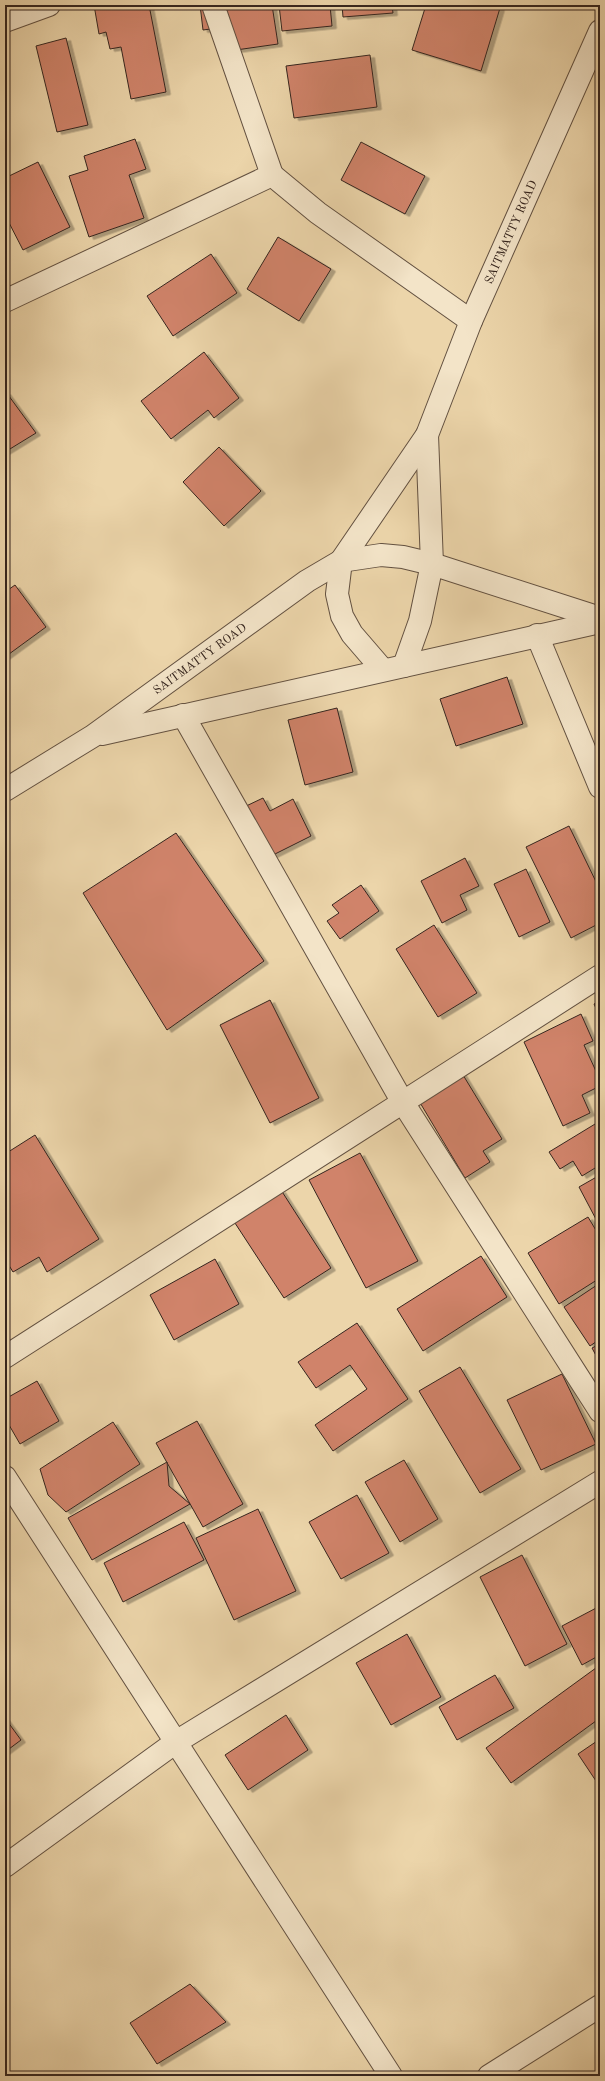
<svg xmlns="http://www.w3.org/2000/svg" width="605" height="2081" viewBox="0 0 605 2081" font-family="'Old Standard TT',serif">
<defs>
<filter id="shadow"><feDropShadow dx="4.5" dy="2.5" stdDeviation="0" flood-color="#0004"/></filter>
</defs>
<rect width="100%" height="100%" fill="#ecd5aa"/>
<filter id="stains"><feTurbulence type="fractalNoise" baseFrequency=".005" numOctaves="4"/><feColorMatrix values="0 0 0 0 .2 0 0 0 0 .09 0 0 0 0 .02 0 0 0 .5 -.17"/></filter>
<radialGradient id="worn" r=".72"><stop offset=".6" stop-color="#630" stop-opacity="0"/><stop offset="1" stop-color="#630" stop-opacity=".3"/></radialGradient>
<!-- building -->
<g fill="#d0836b" stroke="#35251e" filter="url(#shadow)">
<polygon points="94,5 149,5 166,92 131,99 121,47 110,49 106,32 99,34"/>
<polygon points="200,5 272,5 278,44 229,51 226,27 203,30"/>
<polygon points="279,5 330,5 332,26 282,31"/>
<polygon points="342,5 392,5 393,13 343,17"/>
<polygon points="426,5 490,5 500,8 481,71 412,50"/>
<polygon points="66,38 88,125 57,132 36,46"/>
<polygon points="370,55 377,107 294,118 286,66"/>
<polygon points="135,139 146,169 129,175 144,218 89,237 69,176 88,170 84,156"/>
<polygon points="361,142 425,176 405,214 341,180"/>
<polygon points="38,162 70,227 23,250 5,215 5,178"/>
<polygon points="278,237 331,269 299,321 247,289"/>
<polygon points="211,254 237,293 173,336 147,296"/>
<polygon points="204,352 239,398 214,418 208,410 171,439 141,401"/>
<polygon points="6,392 36,433 5,452 5,393"/>
<polygon points="219,447 261,491 224,526 183,482"/>
<polygon points="15,585 46,627 5,657 5,592"/>
<polygon points="507,677 523,724 456,746 440,699"/>
<polygon points="337,708 353,772 305,785 288,720"/>
<polygon points="263,798 270,811 293,799 311,836 267,858 242,808"/>
<polygon points="569,826 600,890 600,923 571,938 526,847"/>
<polygon points="176,833 264,961 167,1030 83,893"/>
<polygon points="465,858 479,886 460,895 467,910 442,923 421,881"/>
<polygon points="526,869 550,922 519,937 494,884"/>
<polygon points="361,885 379,911 340,939 327,921 339,913 332,905"/>
<polygon points="434,925 477,993 438,1017 396,949"/>
<polygon points="270,1000 319,1098 270,1123 220,1025"/>
<polygon points="600,1001 600,1017 594,1004"/>
<polygon points="581,1014 593,1041 584,1045 600,1080 600,1086 582,1095 590,1113 563,1126 524,1042"/>
<polygon points="460,1070 502,1139 483,1151 490,1162 465,1178 416,1096"/>
<polygon points="600,1121 600,1165 582,1176 573,1161 560,1169 549,1152"/>
<polygon points="35,1135 99,1239 47,1272 39,1257 13,1272 5,1259 5,1154"/>
<polygon points="360,1153 418,1261 366,1288 309,1180"/>
<polygon points="600,1175 600,1222 598,1223 579,1187"/>
<polygon points="281,1190 331,1268 284,1298 233,1220"/>
<polygon points="588,1217 600,1237 600,1278 559,1304 528,1253"/>
<polygon points="481,1256 507,1297 423,1351 397,1309"/>
<polygon points="215,1259 239,1304 174,1340 150,1295"/>
<polygon points="600,1283 600,1339 590,1346 564,1307"/>
<polygon points="357,1323 408,1399 333,1451 315,1425 367,1389 350,1365 316,1388 298,1362"/>
<polygon points="600,1344 600,1363 592,1348"/>
<polygon points="460,1367 521,1469 480,1493 419,1391"/>
<polygon points="562,1374 596,1444 541,1470 507,1400"/>
<polygon points="37,1381 59,1421 20,1444 5,1418 5,1399"/>
<polygon points="197,1421 243,1504 203,1527 156,1443"/>
<polygon points="113,1422 140,1464 66,1512 48,1495 40,1469"/>
<polygon points="404,1460 438,1519 400,1542 365,1482"/>
<polygon points="167,1462 169,1486 190,1504 92,1560 68,1518"/>
<polygon points="357,1495 389,1553 341,1579 309,1522"/>
<polygon points="258,1509 296,1591 234,1620 196,1538"/>
<polygon points="184,1522 204,1560 123,1602 104,1563"/>
<polygon points="522,1555 567,1644 525,1666 480,1577"/>
<polygon points="600,1606 600,1655 582,1665 562,1626"/>
<polygon points="407,1634 441,1697 391,1725 356,1663"/>
<polygon points="600,1665 600,1718 511,1783 486,1748"/>
<polygon points="495,1675 514,1708 457,1740 439,1707"/>
<polygon points="286,1715 308,1750 248,1790 225,1755"/>
<polygon points="5,1718 21,1740 5,1752"/>
<polygon points="600,1739 600,1787 578,1754"/>
<polygon points="190,1984 226,2022 157,2064 130,2023"/>
</g>
<g fill="none" stroke-linecap="round" stroke-linejoin="round">
<!-- minor casing -->
<g stroke="#635141" stroke-width="24">
<g id="minor">
<polyline points="5,21 49,5"/>
<polyline points="272,175 318,213 471,321"/>
<polyline points="5,301 272,175 213,5"/>
<polyline points="537,635 600,787"/>
<polyline points="404,666 420,621 432,564 427,435"/>
<path id="s1" d="M383 670 352 634 342 616 337 594 341 561 427 435 471 321 600 31"/>
<polyline points="183,715 402,1101 600,1411"/>
<polyline points="5,1357 600,976"/>
<polyline points="5,1477 391,2076"/>
<polyline points="5,1866 176,1742 600,1482"/>
<polyline points="489,2076 600,2006"/>
</g>
</g>
<!-- tertiary casing -->
<g stroke="#635141" stroke-width="24">
<g id="tertiary">
<polyline points="102,734 600,622"/>
<path id="s2" d="M5 790 93 736 307 581 341 561 381 555 403 557 432 564 600 618"/>
</g>
</g>
<!-- minor -->
<use href="#minor" stroke="#f3e4c8" stroke-width="22"/>
<!-- tertiary -->
<use href="#tertiary" stroke="#f3e4c8" stroke-width="22"/>
</g>
<g text-anchor="middle" stroke-width="3.5" stroke-linejoin="round" paint-order="stroke">
<!-- street labels -->
<g font-size="12" fill="#35251e" stroke="#f3e4c8">
<text dy="4" stroke="none"><textPath href="#s1" startOffset="496">SAITMATTY ROAD</textPath></text>
<text dy="4" stroke="none"><textPath href="#s2" startOffset="235">SAITMATTY ROAD</textPath></text>
</g>
</g>
<!-- margin -->
<rect width="605" height="2081" fill="none" stroke="#ecd5aa" stroke-width="20"/>
<rect x="6" y="6" width="593" height="2069" fill="none" stroke="#35251e" stroke-width="2"/>
<rect x="10" y="10" width="585" height="2061" fill="none" stroke="#35251e"/>
<rect width="100%" height="100%" filter="url(#stains)"/>
<rect width="100%" height="100%" fill="url(#worn)"/>
</svg>
